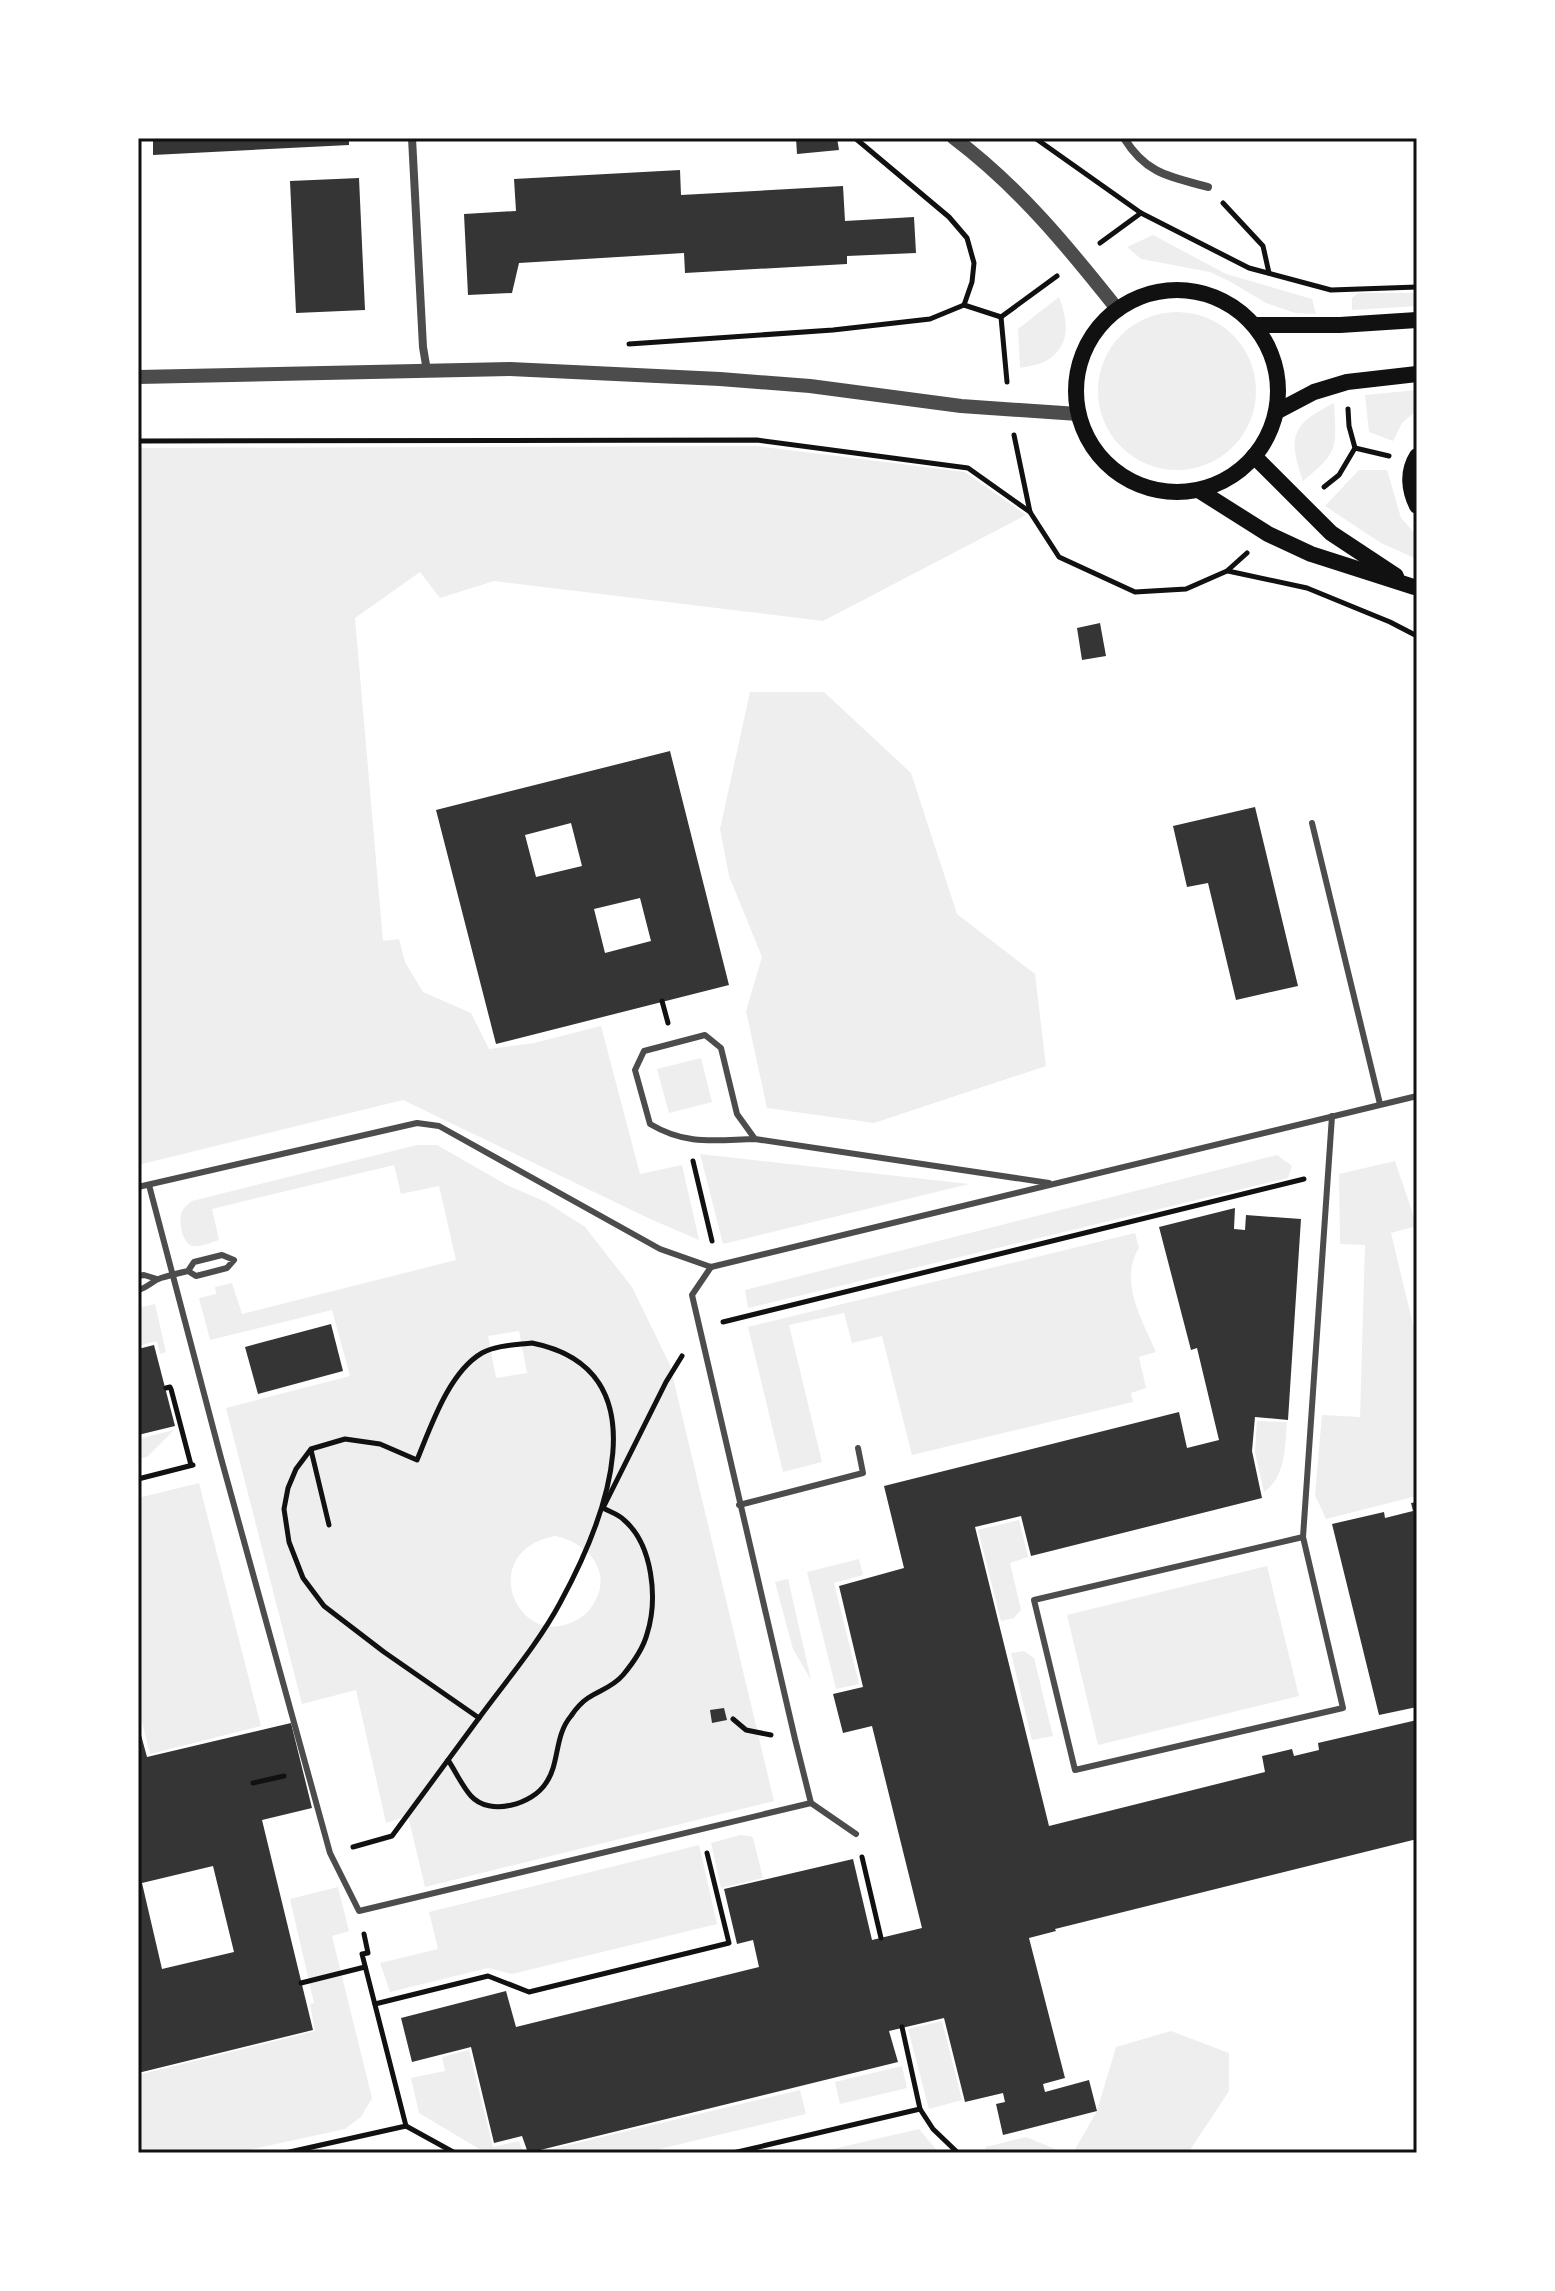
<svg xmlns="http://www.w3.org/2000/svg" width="1555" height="2291" viewBox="0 0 1555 2291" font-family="Figtree,sans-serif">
<rect width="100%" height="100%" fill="#fff"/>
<!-- green -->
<g fill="#eee" fill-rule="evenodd">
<polygon points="1153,235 1226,274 1312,299 1316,314 1295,313 1266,303 1231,282 1210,272 1141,259 1127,247"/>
<polygon points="1358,293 1417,293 1417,306 1352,310 1352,298"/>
<path d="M1059 297C1068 321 1072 345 1046 361 1039 365 1028 366 1020 368L1018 329Z"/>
<circle cx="1177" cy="391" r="79"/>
<polygon points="1417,390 1417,410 1402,423 1393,441 1369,432 1365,395"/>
<path d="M1334 403C1336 448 1340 451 1303 481 1288 436 1291 425 1334 403Z"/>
<polygon points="757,446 965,472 1026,515 823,621 494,581 440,598 420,572 355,618 383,941 399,939 405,962 423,992 471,1013 489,1049 534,1043 601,1026 640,1174 682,1165 699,1240 648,1218 403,1100 138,1165 138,448"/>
<polygon points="1359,470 1387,470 1401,518 1417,536 1417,559 1381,543 1325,506"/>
<polygon points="750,692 824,692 911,773 957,914 1035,974 1046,1066 874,1123 767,1108 746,1011 762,957 729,876 720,829"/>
<polygon points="701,1058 712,1102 669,1113 657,1069"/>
<path d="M417 1145H437L507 1185 546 1202 585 1227 632 1287 670 1365 774 1801 425 1887 408 1816 386 1823 356 1690 302 1704 226 1408 350 1376 332 1310 210 1340 199 1298 216 1294 215 1287 232 1283 242 1314 456 1260 439 1186 401 1194 394 1165 212 1209 219 1240C212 1242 201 1247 193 1246 182 1244 178 1220 182 1211 184 1207 188 1204 192 1201ZM519 1331 527 1373 496 1378 488 1336ZM555 1536C590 1543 616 1575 590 1609 585 1615 578 1620 570 1623 515 1646 477 1551 555 1536Z"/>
<polygon points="700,1154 969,1184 723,1244"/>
<polygon points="1277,1155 1292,1166 1288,1178 748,1308 745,1290"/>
<polygon points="1395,1161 1417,1226 1391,1233 1417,1341 1417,1496 1326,1519 1315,1495 1322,1415 1360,1417 1365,1245 1340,1244 1339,1174"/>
<path d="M1135 1233 1139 1248C1118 1281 1143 1321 1156 1352L1139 1357 1146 1388 1131 1393 1133 1402 912 1455 882 1336 852 1343 844 1313 789 1325 822 1462 783 1472 748 1327Z"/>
<polygon points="155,1304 166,1352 160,1354 157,1341 138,1346 138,1308"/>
<path d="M1257 1421 1287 1422C1285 1446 1286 1477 1264 1492L1255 1453Z"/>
<polygon points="174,1430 147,1457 138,1459 138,1439"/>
<polygon points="199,1483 261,1726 150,1754 138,1706 138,1498"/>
<polygon points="1019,1520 1028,1557 1010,1563 1021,1610 1014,1618 1001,1621 978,1530"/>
<polygon points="859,1559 863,1575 834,1583 859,1684 836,1689 807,1572"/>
<polygon points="1267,1566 1299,1696 1098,1745 1067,1615"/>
<polygon points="788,1579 811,1680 793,1649 775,1582"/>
<polygon points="1024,1651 1034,1658 1053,1736 1032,1740 1011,1653"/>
<polygon points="740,1835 750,1836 753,1838 763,1878 721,1888 711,1843"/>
<polygon points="699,1845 717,1924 512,1974 488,1968 390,1992 380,1963 438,1949 429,1912"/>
<polygon points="338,1887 349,1931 332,1936 372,2098 361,2117 345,2129 234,2153 138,2153 138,2075 315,2031 310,2004 314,2003 290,1899"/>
<polygon points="942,2021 962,2100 929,2109 908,2029"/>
<polygon points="1171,2031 1229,2053 1229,2091 1188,2153 1073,2153 1097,2111 1116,2047"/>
<polygon points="469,2050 493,2147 519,2141 523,2153 486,2153 419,2113 411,2078 445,2071 442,2057"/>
<polygon points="902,2066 907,2088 840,2104 835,2082"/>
<polygon points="800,2090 806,2114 643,2153 547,2153 547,2150"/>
<polygon points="919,2129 939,2153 816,2153"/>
<polygon points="1026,2137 1065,2153 987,2153 985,2147"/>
</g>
<!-- building -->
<g fill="#353535" fill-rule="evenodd">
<polygon points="153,138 349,138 349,145 153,155"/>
<polygon points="796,138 837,138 839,150 797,154"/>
<polygon points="680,170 681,195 843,186 845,221 914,217 916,253 847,256 847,264 685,273 684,253 519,263 512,293 468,295 464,214 516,211 514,179"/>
<polygon points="359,178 365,310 296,313 290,181"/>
<polygon points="1100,623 1106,656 1082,660 1077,628"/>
<path d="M670 751 729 985 496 1044 436 810ZM571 823 582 866 536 877 525 835ZM640 898 651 941 605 953 594 909Z"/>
<polygon points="1255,807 1298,986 1236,1000 1208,883 1187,887 1173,826"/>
<polygon points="1235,1208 1234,1229 1245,1230 1246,1215 1301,1219 1288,1420 1255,1417 1252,1451 1262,1498 1031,1556 1021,1516 975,1527 1049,1826 1265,1772 1262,1756 1292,1749 1294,1756 1319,1750 1318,1743 1417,1720 1417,1839 1055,1929 1056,1931 1029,1938 1065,2078 1043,2084 1045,2092 1089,2080 1097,2111 1003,2135 996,2104 1005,2102 1003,2093 965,2102 944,2018 889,2031 898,2062 528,2153 522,2136 494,2143 471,2047 412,2062 401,2018 506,1991 516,2027 759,1967 753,1940 737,1944 724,1889 853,1859 872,1940 922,1928 872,1726 843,1733 833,1694 863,1687 839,1586 904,1568 884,1486 1179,1412 1187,1448 1219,1440 1197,1348 1191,1350 1159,1227"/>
<polygon points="331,1324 343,1371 258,1394 245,1347"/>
<polygon points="154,1345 175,1426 138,1435 138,1349"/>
<polygon points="1417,1502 1417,1707 1379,1715 1332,1524 1384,1512 1385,1518 1413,1511 1411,1503"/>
<polygon points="724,1708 727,1720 712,1723 710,1710"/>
<path d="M291 1723 312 1808 262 1820 313 2030 138 2073V1724L147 1757ZM213 1866 234 1952 162 1969 142 1883Z"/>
</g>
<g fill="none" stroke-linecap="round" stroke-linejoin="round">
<!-- path -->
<g stroke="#111" stroke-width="5">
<polyline points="855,138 949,217 967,238 974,263 972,282 964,305"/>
<polyline points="1035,138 1141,213"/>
<polyline points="1223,203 1263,246 1269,273"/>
<polyline points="1100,243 1141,213 1249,268 1331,290 1417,287"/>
<polyline points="1001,317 1007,382"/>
<polyline points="1001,317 1057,276"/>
<polyline points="629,344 833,330 930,319 964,305 1001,317"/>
<polyline points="1014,435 1030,512 1059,557 1135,592 1186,589 1227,571 1247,553"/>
<polyline points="138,441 757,440 968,468 1030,512"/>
<polyline points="1355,448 1389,456"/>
<polyline points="1324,487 1339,475 1355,448 1349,426 1348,409"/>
<polyline points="1228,571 1307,588 1390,622 1417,636"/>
<polyline points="662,1001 668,1023"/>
<polyline points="693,1161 712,1241"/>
<polyline points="723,1322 1304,1179"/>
<path d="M532 1343C667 1370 603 1524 560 1603 538 1644 506 1681 479 1718L384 1652 324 1606 303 1578 289 1542 284 1509 288 1488 296 1469 311 1449 345 1439 380 1444 417 1460C431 1426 449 1372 482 1353 497 1345 516 1345 532 1343Z"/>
<polyline points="166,1388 170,1387 171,1389 191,1465"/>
<polyline points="311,1450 329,1525"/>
<polyline points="138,1479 193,1465"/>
<polyline points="733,1719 746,1730 771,1735"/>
<path d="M448 1760C456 1772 462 1786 471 1796 490 1817 533 1804 546 1783 560 1763 554 1736 571 1716 575 1710 582 1702 588 1698 600 1690 613 1687 623 1675 633 1663 643 1649 647 1634 658 1599 653 1545 624 1520 618 1514 610 1512 603 1508L666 1382 682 1356"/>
<polyline points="253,1783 284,1776"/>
<polyline points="353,1847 392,1836 479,1718"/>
<polyline points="862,1857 881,1938"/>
<polyline points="301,1983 365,1967"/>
<polyline points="375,2004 488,1976 529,1992 729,1943 707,1853"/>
<polyline points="902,2027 920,2109 933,2129 958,2153"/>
<polyline points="406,2126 455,2153"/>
<polyline points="285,2153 406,2126 362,1954 368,1953 364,1934"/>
<polyline points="733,2153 920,2109"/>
</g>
<!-- service -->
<g stroke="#4c4c4c" stroke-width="6">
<polyline points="1312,823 1380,1104"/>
<path d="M755 1139C715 1140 687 1146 650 1124L635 1070 644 1051 705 1035 721 1048 737 1114 755 1139 1049 1183"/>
<polyline points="149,1185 221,1458 330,1853 359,1911 811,1803"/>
<polyline points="138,1187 417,1123 439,1126 660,1249 711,1267 1417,1096"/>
<polyline points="711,1267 692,1295 795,1739 811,1803 856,1834"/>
<polyline points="138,1276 144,1275 157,1279"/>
<path d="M138 1290C149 1287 152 1281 161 1278 170 1275 179 1273 188 1271L196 1276 227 1268 234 1260 222 1255 194 1262 188 1271"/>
<polyline points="739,1505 863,1473 858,1448"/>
<polyline points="1303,1537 1034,1600 1075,1770 1343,1708 1303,1537 1332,1116"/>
</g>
<!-- minor -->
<g stroke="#4c4c4c" stroke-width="8">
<polyline points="412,138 423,347 427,371"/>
<path d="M1124 138C1146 174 1170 177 1208 187"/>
</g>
<!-- tertiary -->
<g stroke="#4c4c4c" stroke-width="14">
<path d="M954 138C1019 187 1068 247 1118 310"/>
<polyline points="138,377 510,369 720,379 810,386 961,406 1078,414"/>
</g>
<!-- secondary -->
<g stroke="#111" stroke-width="16">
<circle cx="1177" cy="391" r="101"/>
<polyline points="1255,325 1340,325 1417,320"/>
<polyline points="1276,412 1314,392 1347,382 1417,374"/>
<polyline points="1254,456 1331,533 1396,576"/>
<path d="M1417 456C1407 472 1409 490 1417 506"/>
<polyline points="1200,491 1268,534 1311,554 1414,587"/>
</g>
</g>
<!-- border -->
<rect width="1555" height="2291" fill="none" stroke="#ffffff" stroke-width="280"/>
<rect x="140" y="140" width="1275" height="2011" fill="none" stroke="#111" stroke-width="3"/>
</svg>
